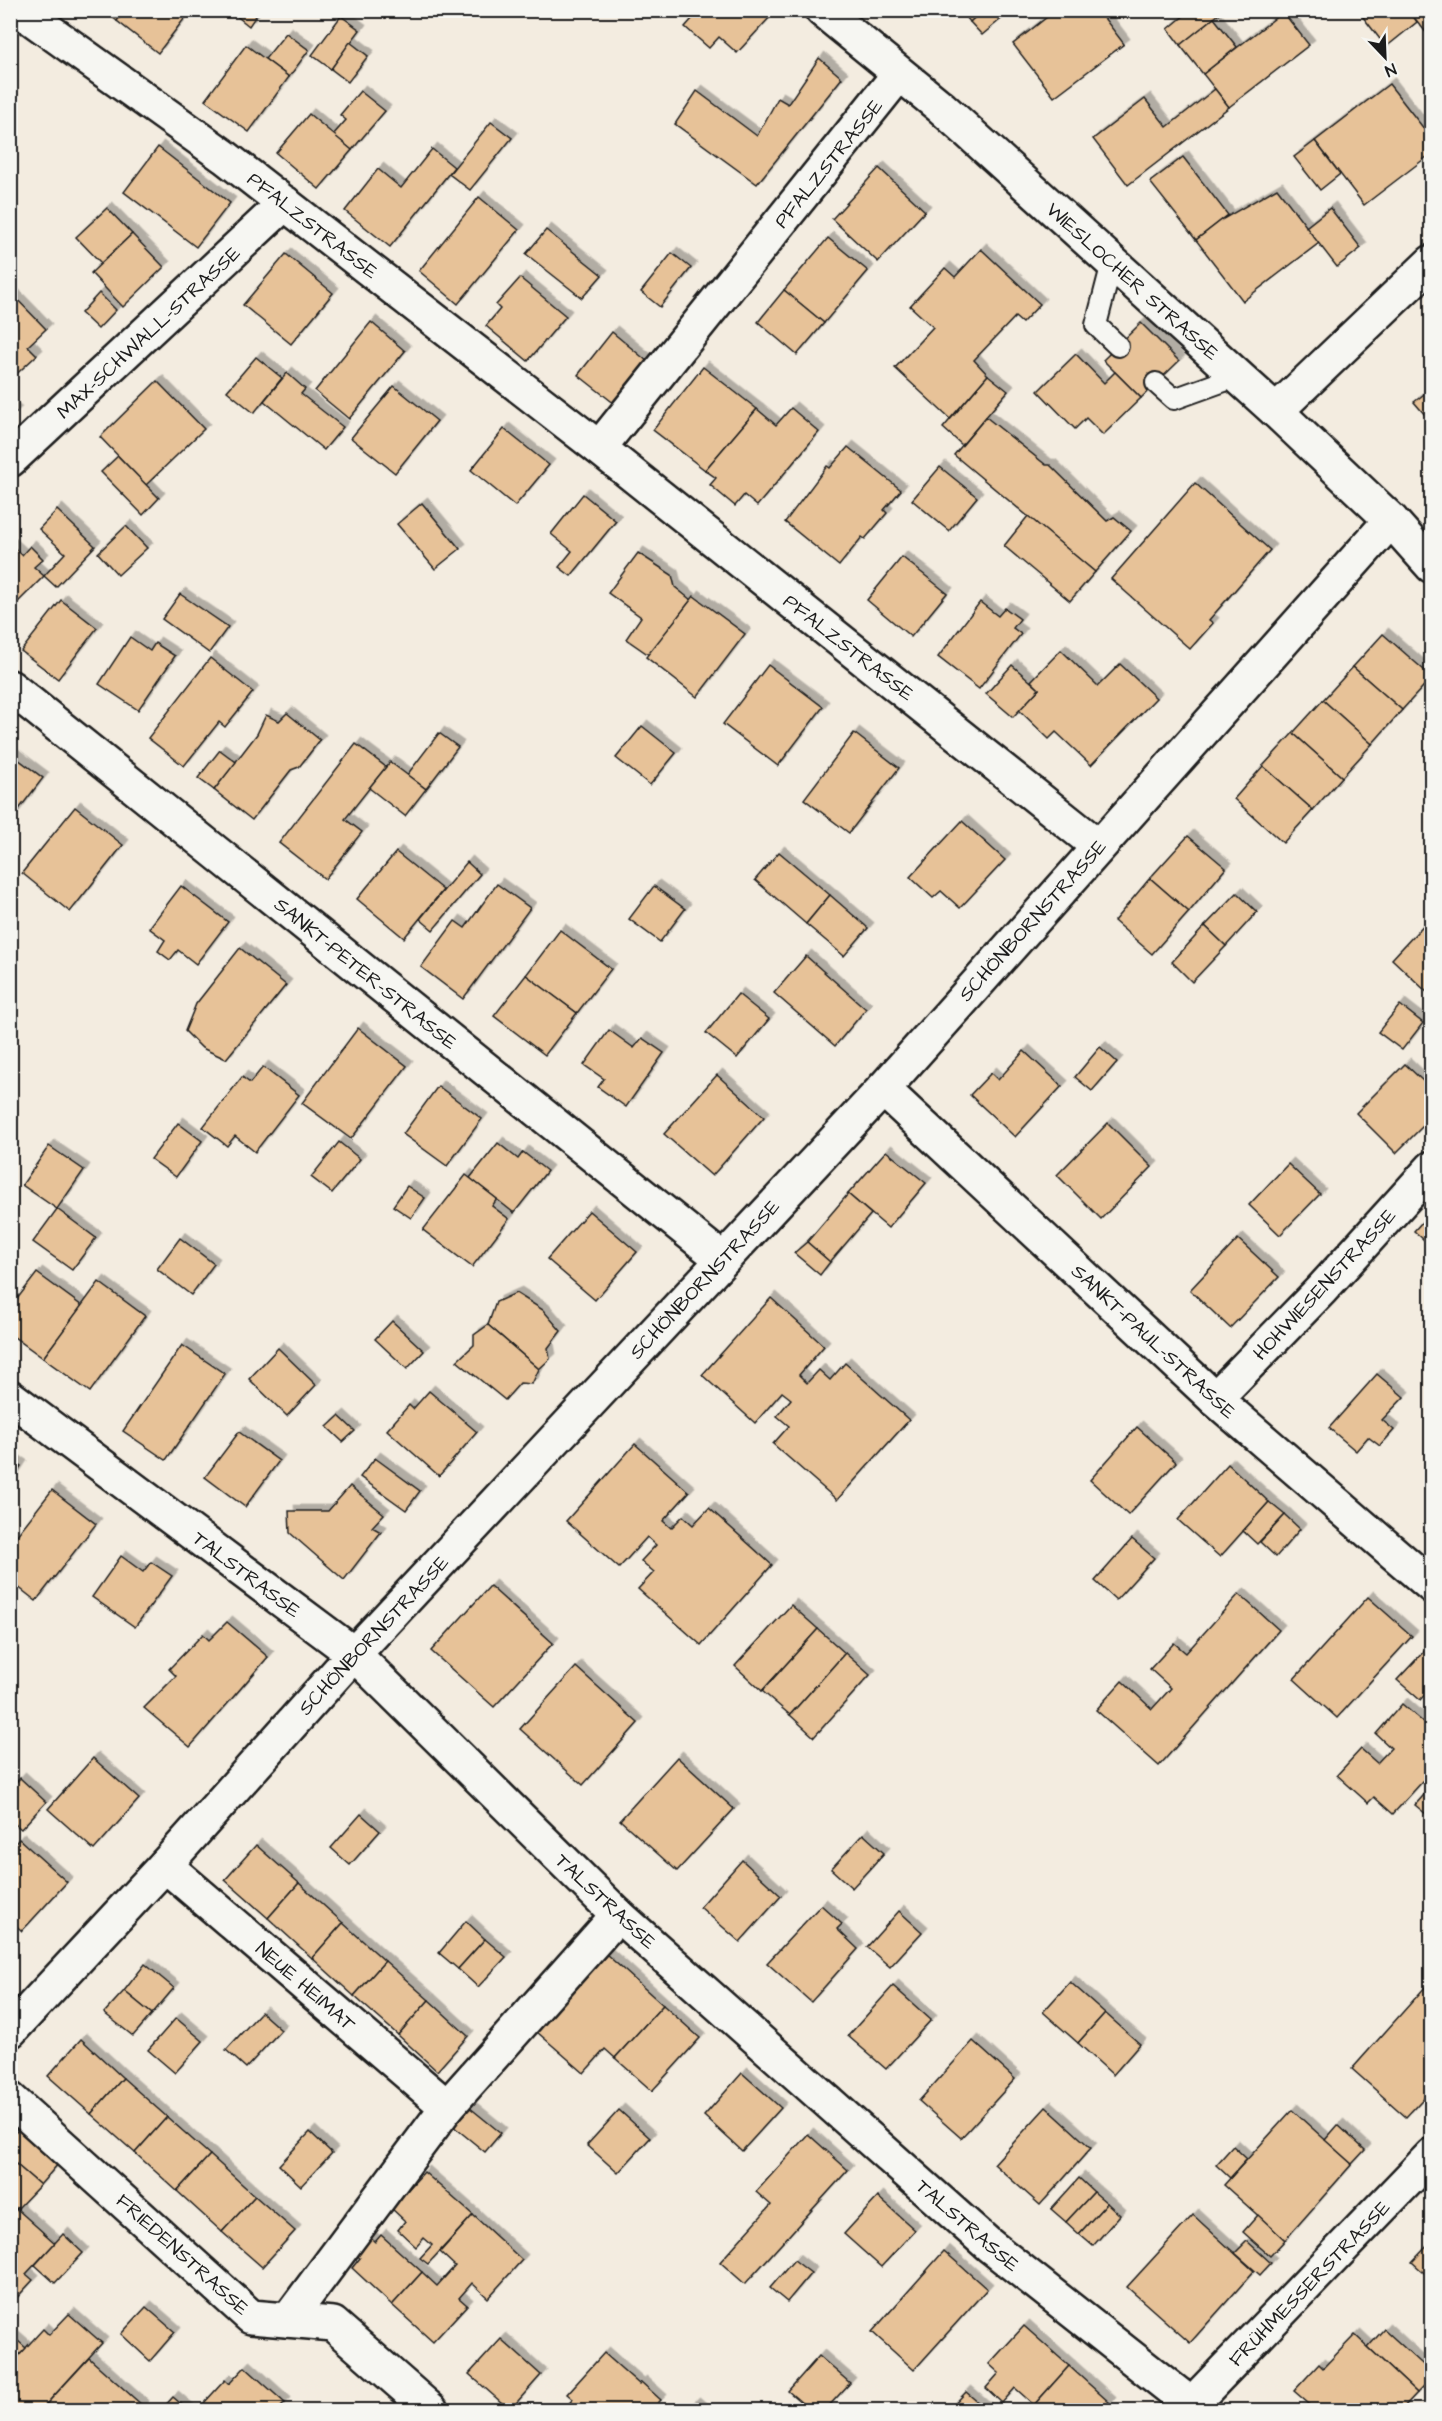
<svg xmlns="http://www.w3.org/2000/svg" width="1442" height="2421" viewBox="0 0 1442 2421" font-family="'Architects Daughter',sans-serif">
<defs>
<filter id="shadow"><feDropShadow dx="5.5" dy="-5.5" stdDeviation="0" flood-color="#0004"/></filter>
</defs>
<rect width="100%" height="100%" fill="#f3ece0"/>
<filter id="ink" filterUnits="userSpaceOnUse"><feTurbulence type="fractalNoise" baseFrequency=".0167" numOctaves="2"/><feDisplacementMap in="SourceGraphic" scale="12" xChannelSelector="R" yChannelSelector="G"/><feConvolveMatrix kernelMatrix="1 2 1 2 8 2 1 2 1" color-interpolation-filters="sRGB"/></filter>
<g filter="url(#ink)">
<!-- building -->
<g fill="#e7c298" stroke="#1c1c1c" stroke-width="1.5" filter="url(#shadow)">
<polygon points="103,10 125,10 117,21"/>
<polygon points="125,10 191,10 158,53 117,21"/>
<polygon points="229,10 260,10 249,26"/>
<polygon points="700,10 763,10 770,17 737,53 719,37 709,48 685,27"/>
<polygon points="961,10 983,10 970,22"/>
<polygon points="983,10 1012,10 982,35 970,22"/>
<polygon points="1056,10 1098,10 1124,44 1054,97 1013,44"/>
<polygon points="1191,10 1224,10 1180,45 1168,29"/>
<polygon points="1371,10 1409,10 1417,22 1386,47 1363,17"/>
<polygon points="1420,10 1432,10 1432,40 1413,16"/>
<polygon points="1283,12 1309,45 1229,107 1203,74"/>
<polygon points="341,16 360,30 331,69 312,55"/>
<polygon points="1214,18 1237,47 1203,74 1180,45"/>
<polygon points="286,33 309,50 289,77 265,59"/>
<polygon points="350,42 368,56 348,82 331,69"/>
<polygon points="246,45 289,77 249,132 205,100"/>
<polygon points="819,58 842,78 757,184 675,124 697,91 757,136 778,98 788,104"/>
<polygon points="1389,84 1432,139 1432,153 1364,205 1315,141"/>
<polygon points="1215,89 1229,107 1128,185 1093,139 1145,99 1167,127"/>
<polygon points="360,91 385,111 352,150 333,135 346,120 340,115"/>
<polygon points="309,114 352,150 319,189 276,153"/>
<polygon points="491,122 512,138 470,190 449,174"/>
<polygon points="1315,141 1340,174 1320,190 1294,157"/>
<polygon points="158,147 230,203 196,247 124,192"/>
<polygon points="432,149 454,167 390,247 345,211 378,169 401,188"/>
<polygon points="1183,157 1228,215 1196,240 1150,182"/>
<polygon points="879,168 925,211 878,262 832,219"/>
<polygon points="1277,188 1319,243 1243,301 1196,240 1223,219"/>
<polygon points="479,197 519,230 458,304 419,271"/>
<polygon points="107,208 132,234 101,263 76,237"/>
<polygon points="1330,208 1361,248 1337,267 1306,227"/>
<polygon points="546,230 602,275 582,298 526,254"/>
<polygon points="132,234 164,267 123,307 91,273"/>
<polygon points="828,238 868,271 824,323 784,290"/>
<polygon points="981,249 1040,304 1022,323 1015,317 974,360 988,375 950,419 895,368 933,327 910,306 945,268 955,277"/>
<polygon points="672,253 691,268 660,307 641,292"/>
<polygon points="286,254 333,293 291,344 243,305"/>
<polygon points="520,278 566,316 528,361 486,326 500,309 496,305"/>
<polygon points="784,290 824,323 797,355 758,322"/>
<polygon points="10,292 46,329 28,346 37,355 10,380"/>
<polygon points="99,293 116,310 98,329 81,313"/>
<polygon points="371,322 405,351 349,419 315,391"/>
<polygon points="1141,323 1179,361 1141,398 1103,360"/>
<polygon points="612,332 653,366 620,408 578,375"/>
<polygon points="1076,354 1104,383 1115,372 1141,398 1103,435 1086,418 1075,429 1038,391"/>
<polygon points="256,357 282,378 254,413 227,391"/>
<polygon points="703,367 757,409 705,470 653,430"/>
<polygon points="287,373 305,389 301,394 343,427 324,450 264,401"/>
<polygon points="988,375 1008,391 962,445 943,428"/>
<polygon points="157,381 204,429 146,485 100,437"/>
<polygon points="394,386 437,421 395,473 351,438"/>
<polygon points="1432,388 1432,423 1414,402"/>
<polygon points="10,407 16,412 10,418"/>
<polygon points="791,408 819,432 757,506 744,495 735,506 710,485 716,478 705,470 757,409 776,425"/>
<polygon points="986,417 1046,465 1050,465 1107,521 1114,517 1131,531 1095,572 954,455"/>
<polygon points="504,429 549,465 515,506 471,470"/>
<polygon points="848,447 901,490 884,510 887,513 865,539 862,537 839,566 785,522 827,466 830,468"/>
<polygon points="118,456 159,498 143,515 101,472"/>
<polygon points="940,467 977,497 949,531 912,500"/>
<polygon points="1195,483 1270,550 1209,620 1213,623 1190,649 1111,579"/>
<polygon points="583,494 616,521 571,576 559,567 572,551 551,534"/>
<polygon points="422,503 460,549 435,569 397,524"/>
<polygon points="57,510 95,546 56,587 44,576 65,553 39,529"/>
<polygon points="1028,516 1095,572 1070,601 1004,546"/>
<polygon points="126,526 147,548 118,575 98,553"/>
<polygon points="10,544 22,555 30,546 43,559 34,567 44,576 10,610"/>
<polygon points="638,553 672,575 675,587 691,600 649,655 626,639 641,617 608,593"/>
<polygon points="902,557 947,593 911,637 867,600"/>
<polygon points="180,594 228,627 209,653 162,619"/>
<polygon points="694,596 745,634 697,697 646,657"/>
<polygon points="61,600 97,628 58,679 21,651"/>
<polygon points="980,602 998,616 1005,608 1020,619 1013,628 1021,634 979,689 938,657"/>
<polygon points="1383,634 1432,677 1402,710 1353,667"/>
<polygon points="130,637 150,651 155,643 175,656 138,710 99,684"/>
<polygon points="1061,650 1098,686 1120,664 1156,698 1091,765 1056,732 1049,739 1019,710 1039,689 1031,681"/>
<polygon points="210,658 253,692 225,727 219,722 184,766 148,738"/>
<polygon points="768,665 823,707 778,766 723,724"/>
<polygon points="1012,665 1039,689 1013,717 986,694"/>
<polygon points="1353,667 1402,710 1372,744 1323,700"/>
<polygon points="1323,700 1372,744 1342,777 1293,733"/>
<polygon points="287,713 320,740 299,767 291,770 252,820 214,790 257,734 266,715 279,721"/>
<polygon points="642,726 676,753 650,785 616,758"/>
<polygon points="439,733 458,747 426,789 407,775"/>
<polygon points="854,733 899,768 849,833 804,799"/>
<polygon points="1293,733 1342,777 1313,810 1263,766"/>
<polygon points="356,744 386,767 345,819 362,832 325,879 279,843"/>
<polygon points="220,750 236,762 214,790 198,778"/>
<polygon points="10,753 43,778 10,821"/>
<polygon points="390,762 426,789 405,816 369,788"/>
<polygon points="1263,766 1313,810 1283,843 1234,799"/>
<polygon points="75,807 123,845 70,912 22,873"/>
<polygon points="962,821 1005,860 960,908 941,891 933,898 910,877"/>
<polygon points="1188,836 1226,868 1189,912 1150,878"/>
<polygon points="396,852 443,890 404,938 357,899"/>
<polygon points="779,852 830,895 806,924 755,880"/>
<polygon points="467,862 480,874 433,930 420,919"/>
<polygon points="1150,878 1189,912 1152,954 1114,921"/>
<polygon points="497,884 530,908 463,999 421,967 455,921 465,928"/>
<polygon points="181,886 228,922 196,964 178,950 170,960 158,951 165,940 149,928"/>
<polygon points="654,886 685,909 660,942 629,919"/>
<polygon points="1237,893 1257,912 1226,946 1205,926"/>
<polygon points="830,895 868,928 844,956 806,924"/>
<polygon points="1432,916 1432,992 1429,994 1392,959"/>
<polygon points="1205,926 1226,946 1192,982 1172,962"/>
<polygon points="560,930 611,969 577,1013 526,975"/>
<polygon points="240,948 286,985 226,1059 202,1048 185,1031 196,1004"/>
<polygon points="806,956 866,1009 835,1046 774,993"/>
<polygon points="526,975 577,1013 545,1055 494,1016"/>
<polygon points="738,994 769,1019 737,1058 706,1033"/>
<polygon points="1400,1005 1423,1023 1402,1050 1378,1032"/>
<polygon points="358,1028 407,1066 351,1139 302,1103"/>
<polygon points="609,1030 634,1048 642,1038 664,1053 626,1107 598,1087 604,1079 584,1065"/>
<polygon points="1100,1047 1117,1062 1092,1091 1075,1077"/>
<polygon points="1024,1051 1062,1086 1015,1137 970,1095 991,1073 998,1080"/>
<polygon points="1405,1064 1424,1082 1432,1074 1432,1117 1396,1153 1356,1113"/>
<polygon points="263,1067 299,1095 255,1152 235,1136 227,1146 203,1127 242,1077 250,1083"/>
<polygon points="717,1075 764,1117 712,1176 664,1134"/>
<polygon points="438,1086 482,1119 447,1166 403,1134"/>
<polygon points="178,1123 202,1141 176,1177 151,1159"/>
<polygon points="1108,1123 1152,1167 1101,1219 1057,1175"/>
<polygon points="339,1142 360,1159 332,1193 311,1177"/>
<polygon points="498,1143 518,1159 523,1152 547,1171 514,1213 470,1178"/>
<polygon points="49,1146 84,1170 57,1209 22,1185"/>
<polygon points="886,1151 926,1183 888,1228 848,1194"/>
<polygon points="1288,1164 1320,1194 1280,1235 1249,1205"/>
<polygon points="466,1175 497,1199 492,1206 509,1219 472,1267 423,1230"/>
<polygon points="407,1186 425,1198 411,1218 393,1206"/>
<polygon points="848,1194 871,1214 830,1262 807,1242"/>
<polygon points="57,1209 96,1238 72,1270 33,1242"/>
<polygon points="589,1211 637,1252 595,1300 547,1259"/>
<polygon points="1432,1211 1432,1247 1414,1231"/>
<polygon points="180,1238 214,1264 191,1295 157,1269"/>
<polygon points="1238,1239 1279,1277 1230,1328 1190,1290"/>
<polygon points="807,1242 830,1262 820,1275 794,1253"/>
<polygon points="37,1273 82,1306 43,1358 10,1334 10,1308"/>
<polygon points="99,1282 145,1316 90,1392 43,1358"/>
<polygon points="516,1293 543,1310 561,1331 548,1348 550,1359 539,1369 488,1325 496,1302"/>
<polygon points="771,1298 824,1346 799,1375 807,1383 819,1370 830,1380 845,1363 909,1420 837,1500 773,1444 789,1426 777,1416 791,1399 782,1392 755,1423 702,1375"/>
<polygon points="392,1321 424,1351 407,1369 375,1339"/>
<polygon points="488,1325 539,1369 532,1384 520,1383 505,1400 457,1361 474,1345 474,1335"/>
<polygon points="182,1345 225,1374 166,1460 123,1431"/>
<polygon points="278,1348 316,1385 287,1416 249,1379"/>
<polygon points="1377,1374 1404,1397 1382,1420 1394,1430 1380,1446 1368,1437 1356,1451 1329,1428"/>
<polygon points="429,1391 477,1432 439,1476 387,1430 409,1405 413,1409"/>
<polygon points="339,1416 355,1431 343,1442 327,1427"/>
<polygon points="1137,1427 1176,1462 1128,1515 1090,1480"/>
<polygon points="239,1432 279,1461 245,1507 205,1477"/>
<polygon points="635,1444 689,1492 663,1521 671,1528 683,1516 693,1525 709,1508 772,1565 701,1645 638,1589 654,1572 641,1561 656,1545 647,1537 619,1568 566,1521"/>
<polygon points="375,1458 420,1491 406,1510 360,1477"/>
<polygon points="10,1459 21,1466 10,1483"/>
<polygon points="1228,1464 1269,1502 1220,1557 1178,1520"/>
<polygon points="350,1486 384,1514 372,1527 381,1532 344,1580 290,1533 289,1511 328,1511"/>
<polygon points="52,1490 96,1524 36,1601 13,1583 10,1587 10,1544"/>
<polygon points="1269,1502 1285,1515 1257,1544 1243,1531"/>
<polygon points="1285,1515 1300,1529 1276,1557 1260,1542"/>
<polygon points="1132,1539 1154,1558 1116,1600 1095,1581"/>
<polygon points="121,1556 143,1572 151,1562 172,1576 135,1627 92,1597"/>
<polygon points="490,1586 553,1643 494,1707 431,1651"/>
<polygon points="1239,1594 1279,1630 1159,1766 1096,1710 1122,1681 1152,1709 1171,1688 1150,1669 1174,1643 1186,1653"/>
<polygon points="1368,1597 1412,1636 1337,1718 1294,1679"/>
<polygon points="791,1605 818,1629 762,1691 735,1666"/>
<polygon points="227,1622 268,1657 190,1747 144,1708 176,1676 169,1669 203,1634 209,1640"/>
<polygon points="818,1629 845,1653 790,1715 762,1691"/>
<polygon points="1432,1643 1432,1687 1420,1700 1397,1680"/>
<polygon points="845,1653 870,1675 814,1737 790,1715"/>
<polygon points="576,1667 638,1723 583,1785 520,1729"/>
<polygon points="1402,1704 1432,1730 1432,1771 1393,1814 1374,1797 1368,1803 1337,1775 1361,1749 1377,1763 1391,1748 1376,1734"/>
<polygon points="677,1757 734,1809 677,1871 620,1820"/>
<polygon points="93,1758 139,1799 94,1850 48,1809"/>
<polygon points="20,1778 46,1802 21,1829 10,1820 10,1789"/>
<polygon points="1432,1786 1432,1819 1415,1805"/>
<polygon points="361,1814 380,1831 350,1865 331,1848"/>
<polygon points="863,1834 884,1853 852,1888 831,1869"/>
<polygon points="19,1839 67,1882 22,1931 10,1920 10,1849"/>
<polygon points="256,1845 299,1883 268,1918 225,1880"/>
<polygon points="742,1860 781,1896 740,1942 700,1907"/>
<polygon points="299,1883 343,1923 312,1958 268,1918"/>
<polygon points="821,1905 842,1924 837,1929 858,1949 811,2002 767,1963"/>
<polygon points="899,1911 922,1932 890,1967 867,1947"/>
<polygon points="466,1921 485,1939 458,1969 439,1953"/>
<polygon points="343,1923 385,1961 354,1996 312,1958"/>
<polygon points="485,1939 506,1957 478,1987 458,1969"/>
<polygon points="606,1954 663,2005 615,2058 605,2049 584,2073 537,2032"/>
<polygon points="385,1961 429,2000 398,2035 354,1996"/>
<polygon points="145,1964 174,1988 152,2014 124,1991"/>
<polygon points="1070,1982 1105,2013 1078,2043 1043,2012"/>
<polygon points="1427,1985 1432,1990 1432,2089 1406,2117 1352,2069"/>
<polygon points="893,1986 931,2020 886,2069 848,2036"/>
<polygon points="124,1991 152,2014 133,2036 104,2013"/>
<polygon points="429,2000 468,2036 437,2071 398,2035"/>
<polygon points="663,2005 700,2038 652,2091 615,2058"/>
<polygon points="261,2012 281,2030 246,2068 226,2050"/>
<polygon points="1105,2013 1140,2044 1113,2075 1078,2043"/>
<polygon points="176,2018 203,2041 175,2073 148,2050"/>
<polygon points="81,2039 123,2078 91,2114 48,2076"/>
<polygon points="973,2041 1015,2079 961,2138 919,2101"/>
<polygon points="742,2073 781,2108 742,2151 704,2116"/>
<polygon points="123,2078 167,2117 135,2153 91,2114"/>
<polygon points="469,2107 501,2133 485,2152 453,2126"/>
<polygon points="1046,2107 1091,2148 1040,2205 994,2164"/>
<polygon points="619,2110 650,2138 618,2173 587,2145"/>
<polygon points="1292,2110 1352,2164 1285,2240 1224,2185"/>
<polygon points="167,2117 210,2155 177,2191 135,2153"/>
<polygon points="1338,2125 1365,2150 1352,2164 1325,2140"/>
<polygon points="19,2129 58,2164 40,2185 10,2159 10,2138"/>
<polygon points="310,2132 332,2153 301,2186 279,2165"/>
<polygon points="808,2134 848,2170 745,2284 720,2262 771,2205 756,2192"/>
<polygon points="1233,2146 1247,2159 1230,2178 1216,2165"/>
<polygon points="210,2155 255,2196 222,2232 177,2191"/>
<polygon points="10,2159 40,2185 17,2209 10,2203"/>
<polygon points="424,2172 473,2215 428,2264 420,2258 432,2245 424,2238 416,2247 398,2230 405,2221 391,2208"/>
<polygon points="1079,2178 1094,2192 1066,2222 1051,2209"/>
<polygon points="1094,2192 1107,2203 1079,2234 1066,2222"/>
<polygon points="255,2196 295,2231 262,2267 222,2232"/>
<polygon points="878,2197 915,2230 881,2267 844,2234"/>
<polygon points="10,2203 17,2209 10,2217"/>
<polygon points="1107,2203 1120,2215 1093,2246 1079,2234"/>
<polygon points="17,2209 55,2243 26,2274 33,2280 10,2305 10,2217"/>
<polygon points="473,2215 522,2260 488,2298 472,2283 459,2298 467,2305 433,2342 392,2305 422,2272 437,2286 455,2266 440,2252"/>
<polygon points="1193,2215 1254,2271 1190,2343 1127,2287"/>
<polygon points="1258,2215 1285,2240 1270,2256 1243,2232"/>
<polygon points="364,2232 375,2242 381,2235 422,2272 392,2305 352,2268 360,2258 349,2249"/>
<polygon points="63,2234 83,2253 55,2283 35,2265"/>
<polygon points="1247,2241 1271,2263 1260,2275 1235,2253"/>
<polygon points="1432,2241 1432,2280 1412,2262"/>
<polygon points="944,2251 987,2289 914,2370 872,2332"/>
<polygon points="794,2260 811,2273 787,2302 770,2288"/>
<polygon points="146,2307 175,2332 150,2361 121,2334"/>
<polygon points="69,2314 102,2343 41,2410 17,2410 10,2405 10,2365 43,2329 49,2335"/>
<polygon points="1024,2326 1069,2366 1034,2405 1015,2388 1002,2403 986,2388 999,2373 989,2364"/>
<polygon points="1384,2329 1432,2373 1432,2378 1417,2393 1368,2347"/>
<polygon points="10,2334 26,2348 10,2365"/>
<polygon points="1355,2335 1417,2393 1401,2410 1316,2410 1294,2391 1319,2364 1323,2368"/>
<polygon points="501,2339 541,2375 510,2410 469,2374"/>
<polygon points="604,2353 639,2384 641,2382 661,2400 651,2410 563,2410 573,2399 567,2394"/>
<polygon points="819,2356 850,2383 825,2410 810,2410 788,2391"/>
<polygon points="89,2358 143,2406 139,2410 41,2410"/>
<polygon points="1069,2366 1110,2403 1104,2410 1040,2410 1034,2405"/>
<polygon points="245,2367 285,2403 278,2410 212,2410 204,2403 225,2380 229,2384"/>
<polygon points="966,2392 987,2410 949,2410"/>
<polygon points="173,2397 188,2410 161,2410"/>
<polygon points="694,2403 702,2410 687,2410"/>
</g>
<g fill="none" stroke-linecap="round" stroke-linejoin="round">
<!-- service casing -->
<g stroke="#1c1c1c" stroke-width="24">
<g id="service">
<polyline points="1112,263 1096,325 1118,346"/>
<polyline points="1156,383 1174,399 1238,376"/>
</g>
</g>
<!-- minor casing -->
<g stroke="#1c1c1c" stroke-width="38">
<g id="minor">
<polyline points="20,10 225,157 599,448 1098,846"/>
<polyline points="1276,411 1432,262"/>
<polyline points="599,448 899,74"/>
<polyline points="10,460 285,203"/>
<polyline points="10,687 722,1259"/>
<polyline points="883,1089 1215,1399 1432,1586"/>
<polyline points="10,1397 354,1654 618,1915 989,2245 1198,2410"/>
<polyline points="1215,1399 1322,1289 1432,1168"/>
<polyline points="165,1865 447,2107"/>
<polyline points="10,2031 165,1865 354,1654 883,1089 1391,520 1276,411 942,108 822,10"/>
<polyline points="10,2099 251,2317 333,2324 431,2410"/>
<polyline points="288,2320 447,2107 618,1915"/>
<polyline points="1186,2410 1432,2155"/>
</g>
</g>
<!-- tertiary casing -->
<g stroke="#1c1c1c" stroke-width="38">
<polyline id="tertiary" points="1391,520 1432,566"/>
</g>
<!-- service -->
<use href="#service" stroke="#f6f6f2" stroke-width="20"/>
<!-- minor -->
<use href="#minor" stroke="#f6f6f2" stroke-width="33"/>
<!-- tertiary -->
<use href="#tertiary" stroke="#f6f6f2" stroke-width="33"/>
</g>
</g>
<g text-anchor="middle" stroke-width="5" stroke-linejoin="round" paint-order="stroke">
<!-- street labels -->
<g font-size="20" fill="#1c1c1c" stroke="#f6f6f2">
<text transform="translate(828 163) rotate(-51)" y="7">PFALZSTRASSE</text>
<text transform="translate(313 225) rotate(38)" y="7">PFALZSTRASSE</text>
<text transform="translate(1133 281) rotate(42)" y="7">WIESLOCHER STRASSE</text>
<text transform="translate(148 332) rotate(-43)" y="7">MAX-SCHWALL-STRASSE</text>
<text transform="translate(849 647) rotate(38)" y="7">PFALZSTRASSE</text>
<text transform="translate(1032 920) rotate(-48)" y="7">SCHÖNBORNSTRASSE</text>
<text transform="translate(366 973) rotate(39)" y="7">SANKT-PETER-STRASSE</text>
<text transform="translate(704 1279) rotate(-47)" y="7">SCHÖNBORNSTRASSE</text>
<text transform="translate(1324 1284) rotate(-47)" y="7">HOHWIESENSTRASSE</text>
<text transform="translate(1154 1341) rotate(43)" y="7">SANKT-PAUL-STRASSE</text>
<text transform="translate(247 1574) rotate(37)" y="7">TALSTRASSE</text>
<text transform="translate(373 1635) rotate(-47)" y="7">SCHÖNBORNSTRASSE</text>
<text transform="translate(606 1901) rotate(43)" y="7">TALSTRASSE</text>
<text transform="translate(306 1986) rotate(41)" y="7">NEUE HEIMAT</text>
<text transform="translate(968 2225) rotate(41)" y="7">TALSTRASSE</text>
<text transform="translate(183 2254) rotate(42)" y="7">FRIEDENSTRASSE</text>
<text transform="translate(1309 2283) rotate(-46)" y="7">FRÜHMESSERSTRASSE</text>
</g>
</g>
<!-- margin -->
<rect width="1442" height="2421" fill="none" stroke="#f6f6f2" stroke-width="36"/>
<rect x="18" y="18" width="1406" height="2385" fill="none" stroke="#1c1c1c" stroke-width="2" filter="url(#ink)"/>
<!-- north arrow -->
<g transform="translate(1385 57) rotate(157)" stroke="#f6f6f2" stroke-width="4.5" paint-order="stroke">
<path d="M0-4.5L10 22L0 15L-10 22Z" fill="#1c1c1c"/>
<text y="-9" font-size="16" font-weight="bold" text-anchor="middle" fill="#1c1c1c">N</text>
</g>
</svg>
